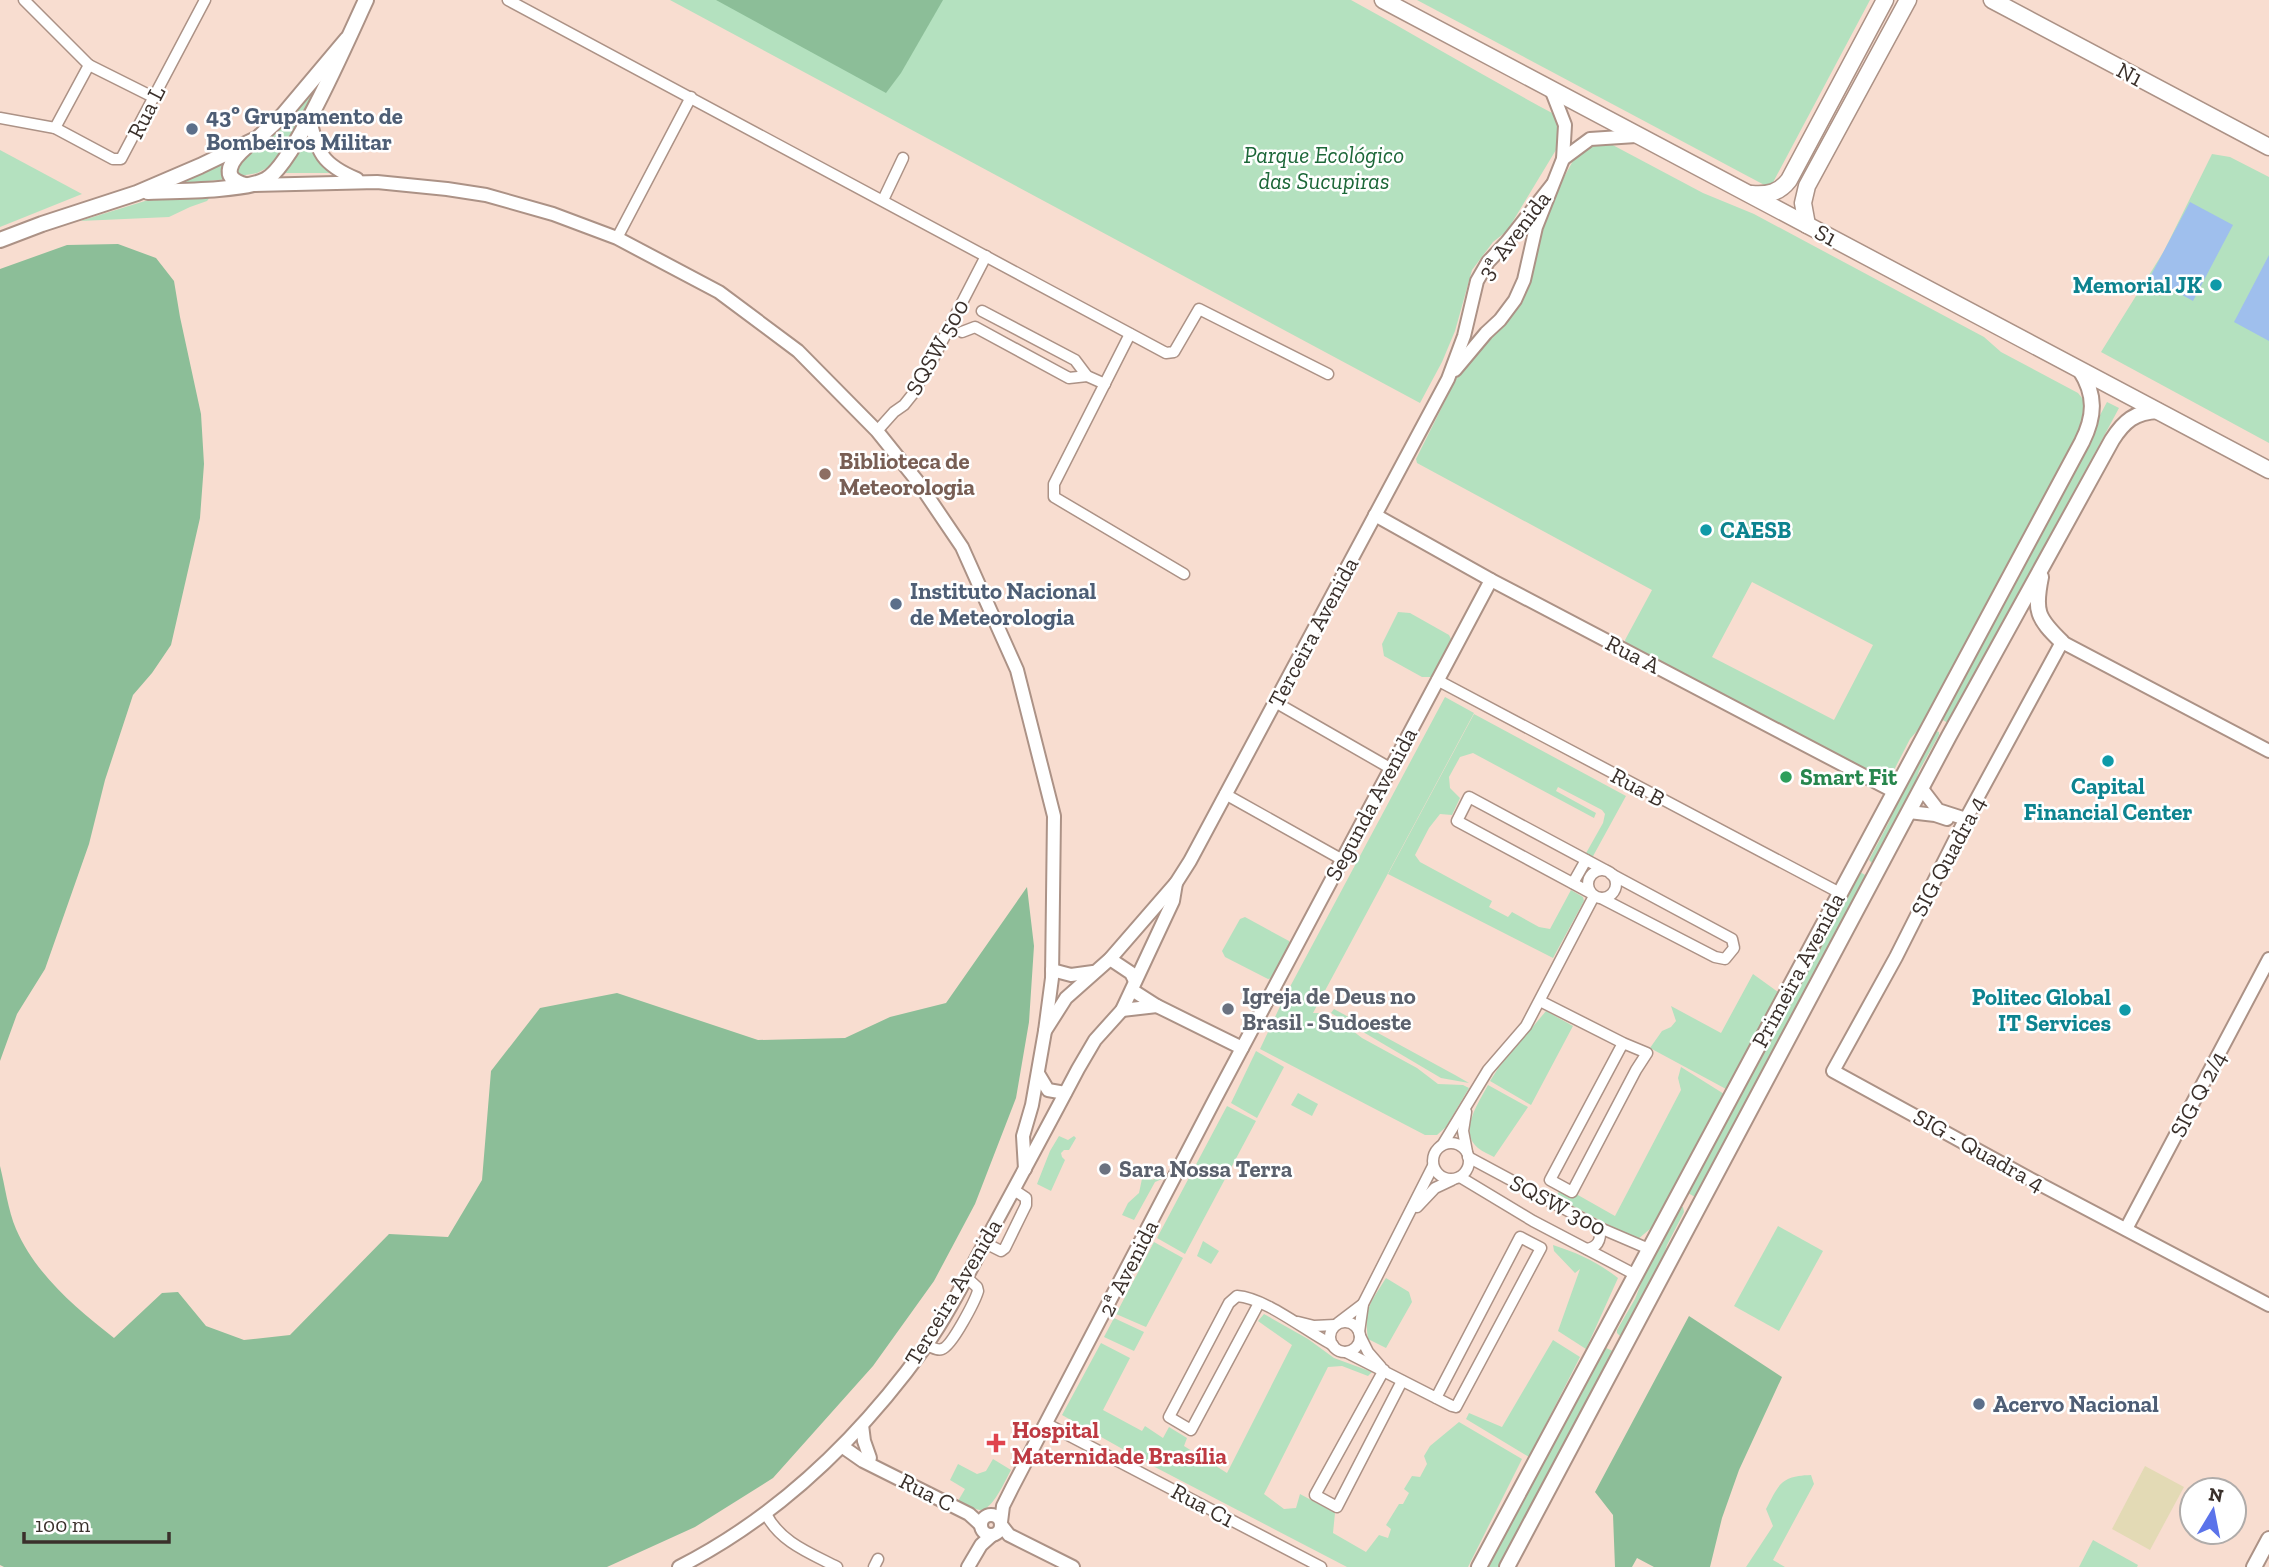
<svg xmlns="http://www.w3.org/2000/svg" width="2269" height="1567" viewBox="0 0 2269 1567" font-family="'Zilla Slab',serif">
<rect width="100%" height="100%" fill="#f8ddd0"/>
<!-- green -->
<g fill="#b4e1bf" fill-rule="evenodd">
<path d="M670 0H1351C1419 37 1485 77 1554 114L1558 118 1562 140 1507 231 1493 242 1472 270 1455 331 1442 362 1420 403Z"/>
<polygon points="1417,0 1870,0 1770,188"/>
<path d="M331 64 293 135 273 165 257 173 240 176 236 171 237 159C283 135 300 103 331 64Z"/>
<path d="M306 132C309 150 318 164 333 173H279Z"/>
<path d="M1607 142 1703 193 1754 214 1984 337 2001 352 2078 393 2087 404 2085 423 1925 722 1910 739 1893 772 1886 777H1877L1626 644 1625 640 1652 590 1417 463 1416 459 1455 381 1466 362 1493 329 1535 249 1552 199 1580 148 1586 143ZM1752 582 1873 645 1834 720 1712 657Z"/>
<polygon points="0,150 82,194 0,227"/>
<polygon points="2212,154 2230,157 2269,177 2269,443 2101,352 2164,251"/>
<polygon points="224,163 227,179 162,186"/>
<polygon points="211,196 207,201 190,207 169,217 80,221 158,197"/>
<polygon points="2107,402 2119,408 1950,724 1939,718"/>
<polygon points="1398,612 1410,613 1449,635 1452,641 1433,677 1422,677 1384,656 1382,644"/>
<polygon points="1445,697 1474,713 1313,1013 1320,1013 1334,1023 1349,1028 1362,1038 1417,1068 1438,1084 1463,1085 1469,1088 1446,1127 1437,1135 1425,1135 1260,1049 1284,998"/>
<polygon points="1474,714 1626,796 1592,858 1585,855 1603,823 1605,814 1602,810 1558,787 1556,791 1596,813 1594,818 1473,753 1460,757 1449,777 1450,788 1460,798 1452,815 1440,814 1429,828 1415,855 1420,862 1492,901 1489,907 1508,917 1512,912 1539,927 1550,929 1571,890 1583,897 1584,901 1553,958 1388,874"/>
<polygon points="1934,730 1939,732 1939,735 1919,771 1910,799 1874,864 1872,863 1869,860 1889,822 1899,794"/>
<polygon points="1858,871 1869,877 1697,1198 1686,1192"/>
<polygon points="1245,917 1289,941 1290,946 1273,978 1268,979 1225,957 1222,951 1240,919"/>
<polygon points="1753,974 1778,992 1726,1089 1650,1048 1662,1031 1671,1027 1676,1021 1671,1006 1721,1033"/>
<polygon points="1334,1009 1455,1075 1469,1083 1441,1078 1331,1013"/>
<polygon points="1546,1011 1573,1026 1531,1105 1490,1081 1499,1067"/>
<polygon points="1256,1051 1284,1067 1257,1118 1231,1103"/>
<polygon points="1681,1067 1724,1094 1658,1222 1637,1240 1556,1197 1562,1186 1615,1216 1681,1090 1678,1078"/>
<path d="M1488 1085 1528 1107 1494 1157C1489 1154 1483 1152 1478 1148 1458 1132 1479 1102 1488 1085Z"/>
<polygon points="1298,1093 1318,1104 1312,1116 1291,1105"/>
<polygon points="1227,1106 1256,1121 1185,1254 1157,1238"/>
<polygon points="1059,1136 1068,1140 1074,1136 1076,1138 1069,1150 1064,1150 1061,1153 1062,1157 1065,1160 1051,1191 1037,1184 1050,1151"/>
<polygon points="1160,1169 1165,1172 1162,1179 1155,1182 1134,1220 1122,1215 1128,1203 1139,1193 1143,1174 1153,1180"/>
<polygon points="1680,1207 1683,1207 1684,1212 1667,1245 1658,1272 1623,1337 1621,1337 1617,1333 1617,1330 1635,1299 1649,1263"/>
<polygon points="1778,1226 1823,1251 1779,1331 1734,1306"/>
<polygon points="1203,1241 1219,1251 1211,1264 1197,1256"/>
<polygon points="1154,1242 1183,1258 1146,1327 1116,1314"/>
<path d="M1553 1245C1578 1253 1597 1262 1618 1278L1586 1349 1558 1331 1580 1269 1575 1273 1554 1251Z"/>
<path d="M1386 1278 1409 1292 1412 1302 1386 1348 1368 1339C1364 1307 1370 1304 1386 1278Z"/>
<polygon points="1264,1314 1308,1339 1334,1358 1372,1372 1368,1376 1342,1366 1328,1367 1264,1494 1284,1509 1296,1508 1300,1494 1335,1513 1333,1533 1366,1552 1379,1535 1388,1538 1391,1529 1386,1525 1399,1504 1403,1504 1409,1493 1404,1489 1412,1476 1420,1477 1427,1464 1424,1456 1430,1446 1459,1422 1522,1459 1468,1567 1347,1567 1151,1465 1062,1415 1101,1343 1130,1358 1103,1410 1142,1431 1145,1426 1163,1438 1169,1427 1187,1438 1184,1446 1227,1473 1292,1345 1258,1321"/>
<polygon points="1114,1318 1144,1332 1134,1351 1104,1337"/>
<polygon points="1553,1340 1580,1357 1529,1457 1466,1419 1469,1413 1502,1427"/>
<polygon points="1604,1347 1615,1352 1501,1567 1487,1567"/>
<path d="M993 1459 1011 1470C1005 1481 992 1511 980 1510 973 1509 965 1504 958 1501L965 1489 950 1480 958 1464 977 1474 986 1471Z"/>
<path d="M1811 1475 1814 1484 1773 1560 1785 1567H1746L1773 1526 1766 1509C1779 1484 1781 1476 1811 1475Z"/>
<polygon points="2093,1540 2138,1565 2137,1567 2079,1567"/>
</g>
<!-- forest -->
<g fill="#8cbe98">
<polygon points="716,0 943,0 901,73 886,93"/>
<polygon points="118,244 156,258 174,281 180,317 201,414 204,464 200,518 171,645 152,673 133,695 105,780 89,844 45,969 17,1014 0,1061 0,269 67,245"/>
<path d="M1027 887 1034 946 1029 1022 1016 1098 975 1204 934 1281 873 1366 773 1478 695 1527 607 1567H4L0 1565V1166C5 1186 8 1210 16 1229 36 1275 76 1308 114 1338L162 1293 178 1292 206 1326 244 1340 290 1335 389 1234 448 1237 482 1180 491 1071 540 1008 617 993 758 1040 845 1038 890 1017 946 1003Z"/>
<polygon points="1689,1316 1782,1377 1739,1470 1722,1518 1710,1567 1654,1567 1637,1558 1632,1567 1615,1567 1613,1515 1595,1492"/>
</g>
<!-- sand -->
<polygon fill="#e3dab5" points="2145,1466 2184,1487 2150,1550 2112,1529"/>
<!-- water -->
<g fill="#9fbfed">
<polygon points="2190,202 2233,225 2193,301 2150,277"/>
<polygon points="2269,255 2269,341 2234,322"/>
</g>
<g fill="none" stroke-linecap="round" stroke-linejoin="round">
<!-- minor casing -->
<g stroke="#ac9286" stroke-width="13">
<g id="minor">
<polyline points="24,0 89,65 153,97"/>
<polyline points="508,0 1166,353 1174,352 1199,309 1328,374"/>
<polyline points="0,118 55,128 113,159 121,159 205,0"/>
<polyline points="55,128 89,65"/>
<polyline points="883,200 903,158"/>
<polyline points="617,238 691,97"/>
<polyline points="982,311 1075,360 1087,376 1105,384"/>
<polyline points="962,332 975,327 1069,378 1087,376"/>
<polyline points="1130,334 1054,484 1054,497 1184,574"/>
<polyline points="877,431 894,412 904,405 912,395 934,357 986,256"/>
<polyline points="1437,680 1840,893"/>
<polyline points="1275,702 1390,768"/>
<polyline points="1225,794 1341,859"/>
<circle cx="1602" cy="884" r="14"/>
<polyline points="1573,883 1586,860"/>
<polyline points="1589,892 1457,821 1469,797 1605,870"/>
<polyline points="1601,898 1715,957 1725,959 1734,948 1732,939 1611,874"/>
<polyline points="1540,1001 1623,1043 1647,1053 1636,1070 1572,1192 1550,1180 1623,1043"/>
<polyline points="1466,1112 1463,1131 1467,1152"/>
<circle cx="1451" cy="1161" r="18"/>
<polyline points="1443,1144 1488,1070 1526,1026 1594,896"/>
<polyline points="1468,1157 1600,1228 1649,1249"/>
<polyline points="1460,1177 1533,1221 1636,1275"/>
<polyline points="1417,1207 1435,1188 1452,1180"/>
<polyline points="985,1243 1001,1251 1005,1248 1026,1205 1026,1198 1014,1190"/>
<path d="M1587 1249C1599 1247 1601 1239 1600 1228"/>
<path d="M1259 1303 1191 1430 1169 1417 1229 1303 1237 1296C1266 1298 1307 1332 1333 1345"/>
<polyline points="1298,1322 1314,1326 1335,1325"/>
<circle cx="1345" cy="1337" r="15"/>
<polyline points="1338,1323 1363,1304"/>
<polyline points="1359,1332 1363,1304 1433,1166"/>
<polyline points="1360,1336 1368,1352 1381,1367"/>
<path d="M926 1345C932 1347 937 1351 942 1349 952 1346 975 1301 978 1291L977 1287 966 1277"/>
<polyline points="1346,1352 1452,1406 1456,1407 1541,1248 1520,1237 1436,1398"/>
<polyline points="1384,1370 1315,1495 1337,1507 1402,1381"/>
<polyline points="1047,1424 1321,1567"/>
<path d="M766 1514C780 1542 810 1553 837 1567"/>
<polyline points="874,1567 878,1559"/>
</g>
</g>
<!-- tertiary casing -->
<g stroke="#ac9286" stroke-width="16">
<g id="tertiary">
<path d="M309 116C318 153 321 164 357 179"/>
<polyline points="1563,159 1590,139 1636,136"/>
<polyline points="254,185 377,182 447,189 486,195 553,214 617,238 719,292 798,351 877,431 918,482 962,547 1017,670 1054,816 1052,978 1045,1031"/>
<polyline points="1455,370 1486,333 1500,320 1515,300 1524,280 1536,227 1563,159 1565,125 1551,89"/>
<polyline points="1375,515 1491,580 1893,791"/>
<polyline points="2269,751 2062,642 1962,826 1896,957 1833,1071 2032,1180 2269,1305"/>
<polyline points="1922,789 1938,810 1966,819"/>
<polyline points="1909,812 1935,815 1947,819"/>
<polyline points="1110,959 1131,973 1135,981"/>
<polyline points="1052,970 1071,975 1093,972"/>
<polyline points="1132,990 1157,1006 1242,1048"/>
<polyline points="1122,1010 1157,1006"/>
<polyline points="1039,1075 1048,1090 1065,1093"/>
<polyline points="1025,1169 1023,1136 1032,1105 1045,1031 1066,998 1110,959 1176,883 1190,861 1448,379 1464,336 1477,281 1488,262 1507,242 1552,185"/>
<polyline points="2126,1229 2269,959"/>
<polyline points="862,1425 864,1441 870,1458"/>
<polyline points="843,1447 863,1461 969,1514 981,1525"/>
<circle cx="991" cy="1525" r="10"/>
<polyline points="1001,1522 1003,1506 1012,1488 1215,1099 1491,580"/>
<polyline points="1002,1526 1009,1535 1073,1567"/>
<path d="M679 1567C779 1516 860 1437 925 1347 947 1316 965 1280 983 1246 1015 1187 1047 1128 1078 1069L1095 1040 1122 1010 1173 901 1176 883"/>
<polyline points="968,1567 981,1545 991,1536"/>
</g>
</g>
<!-- secondary casing -->
<g stroke="#ac9286" stroke-width="18">
<g id="secondary">
<path d="M245 185C218 178 232 159 246 147"/>
<path d="M148 192C175 191 244 191 265 180 293 167 350 34 366 0"/>
<polyline points="0,240 42,224 137,193 200,166 258,138 283,115 347,39"/>
<path d="M2041 577C2034 611 2037 618 2062 642"/>
<path d="M1479 1567 2082 442C2095 416 2096 395 2080 370"/>
<path d="M1507 1567 1949 736 2112 440C2124 421 2135 412 2158 411"/>
</g>
</g>
<!-- primary casing -->
<g stroke="#ac9286" stroke-width="18">
<polyline id="primary" points="2254,1567 2269,1539"/>
</g>
<!-- trunk casing -->
<g stroke="#ac9286" stroke-width="19">
<g id="trunk">
<polyline points="1383,0 2269,470"/>
<polyline points="1992,0 2269,147"/>
<path d="M1752 194C1768 195 1779 193 1789 180L1885 0"/>
<polyline points="1807,225 1803,203 1807,186 1908,0"/>
</g>
</g>
<!-- minor -->
<use href="#minor" stroke="#fff" stroke-width="10"/>
<!-- tertiary -->
<use href="#tertiary" stroke="#fff" stroke-width="12"/>
<!-- secondary -->
<use href="#secondary" stroke="#fff" stroke-width="14"/>
<!-- primary -->
<use href="#primary" stroke="#fff" stroke-width="14"/>
<!-- trunk -->
<use href="#trunk" stroke="#fff" stroke-width="16"/>
</g>
<!-- markers -->
<g fill="#5c6f8a" stroke="#fff" stroke-width="2.5">
<circle cx="192" cy="129" r="7"/>
<circle cx="896" cy="604" r="7"/>
<circle cx="1979" cy="1404" r="7"/>
</g>
<g fill="#0f9aa8" stroke="#fff" stroke-width="2.5">
<circle cx="2216" cy="285" r="7"/>
<circle cx="1706" cy="530" r="7"/>
<circle cx="2108" cy="761" r="7"/>
<circle cx="2125" cy="1010" r="7"/>
</g>
<circle fill="#8d6e63" stroke="#fff" stroke-width="2.5" cx="825" cy="474" r="7"/>
<circle fill="#2e9e5b" stroke="#fff" stroke-width="2.5" cx="1786" cy="777" r="7"/>
<g fill="#6b7280" stroke="#fff" stroke-width="2.5">
<circle cx="1228" cy="1009" r="7"/>
<circle cx="1105" cy="1169" r="7"/>
</g>
<path fill="#e0444e" stroke="#fff" stroke-width="2.5" d="M992.5 1432.5h7v7h7v7h-7v7h-7v-7h-7v-7h7z"/>
<g text-anchor="middle" stroke-width="5" stroke-linejoin="round" paint-order="stroke">
<!-- street labels -->
<g font-size="23" fill="#3a302b" stroke="#fff">
<text transform="translate(2130 74) rotate(28)" y="8">N1</text>
<text transform="translate(146 112) rotate(-63)" y="8">Rua L</text>
<text transform="translate(1514 235) rotate(-53)" y="8">3ª Avenida</text>
<text transform="translate(1826 235) rotate(28)" y="8">S1</text>
<text transform="translate(937 347) rotate(-61)" y="8">SQSW 500</text>
<text transform="translate(1313 632) rotate(-62)" y="8">Terceira Avenida</text>
<text transform="translate(1633 654) rotate(27)" y="8">Rua A</text>
<text transform="translate(1638 787) rotate(28)" y="8">Rua B</text>
<text transform="translate(1371 804) rotate(-62)" y="8">Segunda Avenida</text>
<text transform="translate(1948 856) rotate(-62)" y="8">SIG Quadra 4</text>
<text transform="translate(1798 970) rotate(-62)" y="8">Primeira Avenida</text>
<text transform="translate(2198 1094) rotate(-62)" y="8">SIG Q 2/4</text>
<text transform="translate(1979 1150) rotate(29)" y="8">SIG - Quadra 4</text>
<text transform="translate(1558 1205) rotate(28)" y="8">SQSW 300</text>
<text transform="translate(1128 1268) rotate(-63)" y="8">2ª Avenida</text>
<text transform="translate(953 1292) rotate(-59)" y="8">Terceira Avenida</text>
<text transform="translate(927 1492) rotate(27)" y="8">Rua C</text>
<text transform="translate(1203 1505) rotate(28)" y="8">Rua C1</text>
</g>
<!-- service labels -->
<g font-size="23" font-weight="bold" fill="#4e5e75" stroke="#fff" text-anchor="start">
<text x="206" y="124">43º Grupamento de<tspan x="206" dy="26">Bombeiros Militar</tspan></text>
<text x="910" y="599">Instituto Nacional<tspan x="910" dy="26">de Meteorologia</tspan></text>
<text x="1993" y="1412">Acervo Nacional</text>
</g>
<!-- park labels -->
<g font-size="23" font-style="italic" fill="#1c6738" stroke="#fff">
<text x="1324" y="163">Parque Ecológico<tspan x="1324" dy="26">das Sucupiras</tspan></text>
</g>
<!-- culture labels -->
<g font-size="23" font-weight="bold" fill="#0d838f" stroke="#fff" text-anchor="end">
<text x="2202" y="293">Memorial JK</text>
<text x="1720" y="538" text-anchor="start">CAESB</text>
<text x="2108" y="794" text-anchor="middle">Capital<tspan x="2108" dy="26">Financial Center</tspan></text>
<text x="2111" y="1005">Politec Global<tspan x="2111" dy="26">IT Services</tspan></text>
</g>
<!-- education labels -->
<g font-size="23" font-weight="bold" fill="#785e54" stroke="#fff" text-anchor="start">
<text x="839" y="469">Biblioteca de<tspan x="839" dy="26">Meteorologia</tspan></text>
</g>
<!-- leisure labels -->
<g font-size="23" font-weight="bold" fill="#27864d" stroke="#fff" text-anchor="start">
<text x="1800" y="785">Smart Fit</text>
</g>
<!-- worship labels -->
<g font-size="23" font-weight="bold" fill="#5b616d" stroke="#fff" text-anchor="start">
<text x="1242" y="1004">Igreja de Deus no<tspan x="1242" dy="26">Brasil - Sudoeste</tspan></text>
<text x="1119" y="1177">Sara Nossa Terra</text>
</g>
<!-- health labels -->
<g font-size="23" font-weight="bold" fill="#be3a42" stroke="#fff" text-anchor="start">
<text x="1012" y="1438">Hospital<tspan x="1012" dy="26">Maternidade Brasília</tspan></text>
</g>
</g>
<!-- north arrow -->
<g transform="translate(2213 1511) rotate(10)"><circle r="33" fill="#ffffff" stroke="#b0acaa" stroke-width="2"/>
<path d="M0-5L12 26L0 18L-12 26Z" fill="#5b73ea"/>
<text y="-10" font-size="19" font-weight="bold" text-anchor="middle" fill="#3a302b">N</text>
</g>
<!-- scale -->
<path d="M24 1532v10h145v-10" fill="none" stroke="#3a302b" stroke-width="3.5"/>
<text x="35" y="1532" font-size="21" fill="#3a302b" stroke="#ffffff" stroke-width="5" paint-order="stroke">100 m</text>
</svg>
